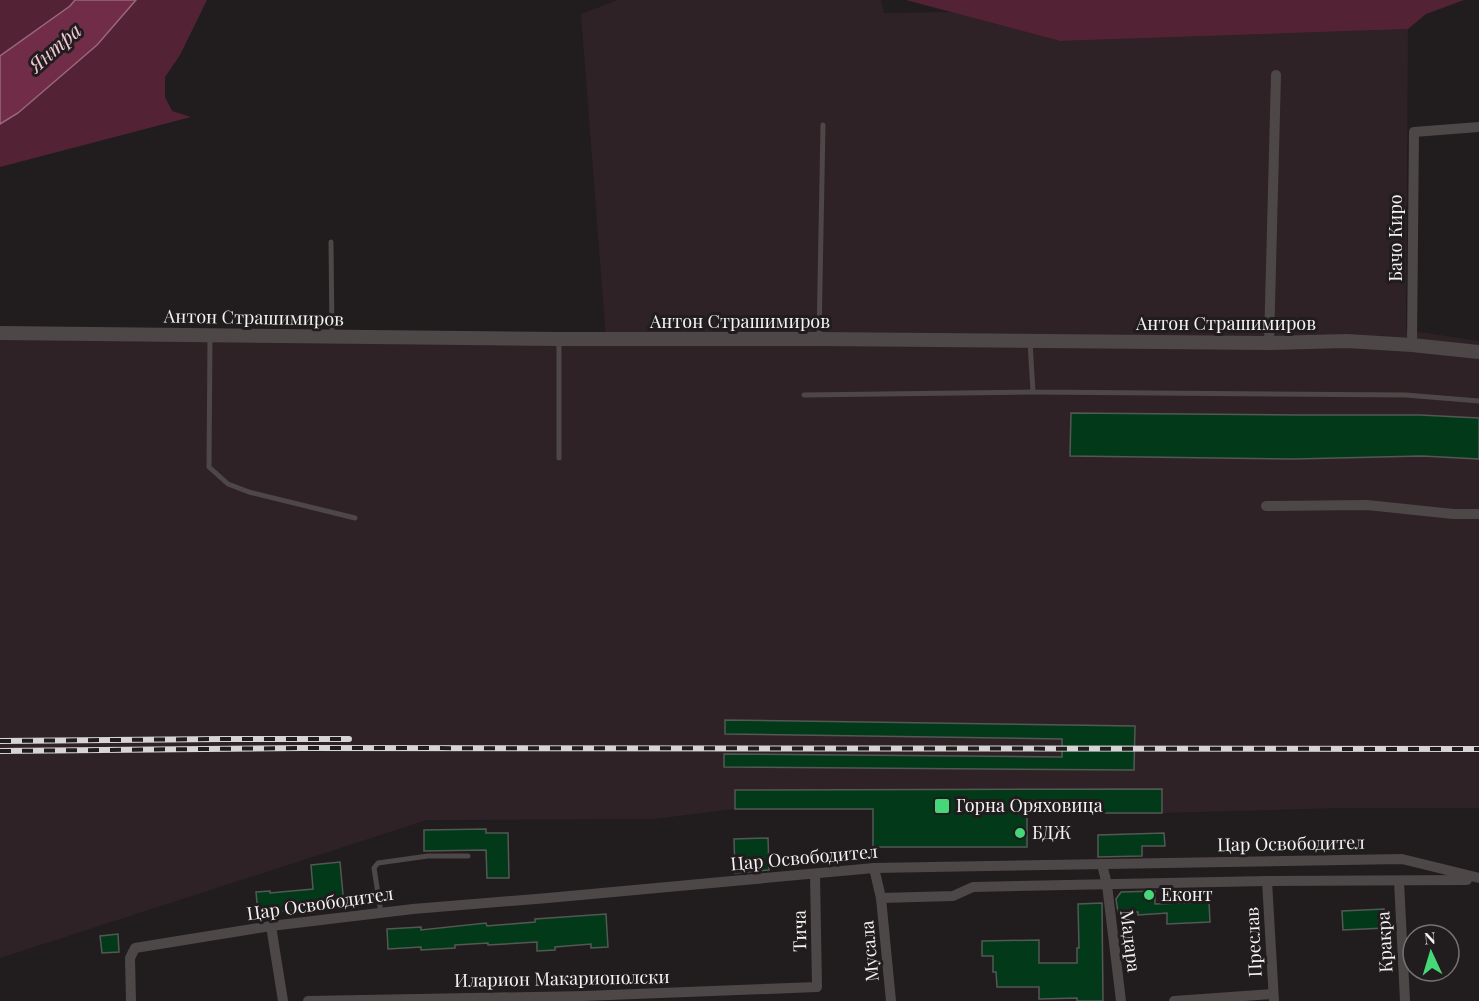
<svg xmlns="http://www.w3.org/2000/svg" width="1479" height="1001" viewBox="0 0 1479 1001" font-family="'Playfair Display',serif">
<rect width="100%" height="100%" fill="#211c1d"/>
<!-- built -->
<polygon fill="#2e2226" points="618,0 881,0 884,13 951,12 1060,41 1408,29 1406,330 1479,341 1479,808 1343,808 1162,813 1028,813 1027,847 873,847 873,809 735,809 654,819 427,820 0,958 0,333 606,340 581,14"/>
<!-- green -->
<g fill="#532335">
<polygon points="0,0 75,0 70,6 0,56"/>
<polygon points="136,0 207,0 180,55 165,77 165,97 172,111 191,117 0,167 0,124 18,113 97,45"/>
<polygon points="906,0 1464,0 1426,14 1408,29 1060,41"/>
</g>
<!-- water -->
<polygon fill="#712d47" stroke="#99687b" stroke-width="1.5" points="75,0 136,0 97,45 18,113 0,124 0,56 70,6"/>
<!-- building -->
<g fill="#023a19" stroke="#535854" stroke-width="1.5">
<polygon points="1071,413 1295,415 1420,415 1479,418 1479,459 1422,456 1294,459 1070,456"/>
<polygon points="725,720 1135,726 1134,770 724,767 724,754 1062,757 1062,739 725,734"/>
<polygon points="1162,789 1162,813 1027,813 1027,847 873,847 873,809 735,809 735,790"/>
<polygon points="486,829 486,833 508,833 509,878 487,878 486,850 424,851 424,830"/>
<polygon points="1164,833 1165,846 1142,846 1142,856 1098,857 1098,835"/>
<polygon points="768,838 769,870 735,873 734,839"/>
<polygon points="340,862 344,905 258,914 256,892 270,891 270,893 313,889 311,865"/>
<polygon points="1155,891 1155,904 1209,902 1210,922 1167,924 1167,913 1138,915 1138,912 1118,912 1116,899 1121,892"/>
<polygon points="1102,903 1103,1001 1077,1001 1077,998 1039,999 1039,987 997,987 996,972 993,972 993,956 982,956 982,941 1039,940 1039,963 1077,963 1077,948 1079,948 1078,904"/>
<polygon points="1384,909 1385,928 1343,930 1342,911"/>
<polygon points="606,914 608,947 591,948 591,944 555,947 555,950 537,951 537,942 488,945 488,943 455,945 455,948 421,950 421,947 388,949 387,929 421,927 421,930 486,923 487,926 535,922 535,919"/>
<polygon points="118,934 119,952 102,953 100,936"/>
</g>
<g fill="none" stroke-linecap="round" stroke-linejoin="round">
<!-- service -->
<g stroke="#4d4748" stroke-width="5">
<polyline points="331,242 332,336"/>
<polyline points="210,337 209,467 228,484 249,492 355,518"/>
<polyline points="819,338 823,125"/>
<polyline points="559,341 559,458"/>
<polyline points="1030,342 1033,392 1406,395 1479,401"/>
<polyline points="804,395 1033,392"/>
<polyline points="381,913 374,868 378,863 428,856 468,856"/>
</g>
<!-- minor -->
<g stroke="#4d4748" stroke-width="10">
<polyline points="1269,343 1276,75"/>
<polyline points="1412,345 1414,132 1479,127"/>
<polyline points="1266,506 1367,505 1453,514 1479,514"/>
<polyline points="1102,864 1107,885 1121,1001"/>
<polyline points="874,868 881,898 891,1001"/>
<polyline points="1267,881 1274,1001"/>
<polyline points="1399,881 1405,1001"/>
<polyline points="881,898 953,896 973,887 1267,881 1467,880"/>
<polyline points="271,926 283,1001"/>
<polyline points="131,1001 130,958 135,948 271,926 413,909 548,898 874,868 1402,859 1479,878"/>
<polyline points="308,1001 584,996 817,987 815,874"/>
<polyline points="1174,1001 1273,994"/>
</g>
<!-- tertiary -->
<polyline stroke="#4d4748" stroke-width="14" points="0,333 559,339 819,339 1269,343 1347,341 1412,345 1479,352"/>
<!-- rail casing -->
<g stroke="#d7d4d5" stroke-width="6">
<g id="rail">
<polyline points="0,741 222,739 349,739"/>
<polyline points="0,751 302,748 1479,749"/>
</g>
</g>
<!-- rail -->
<use href="#rail" stroke="#211c1d" stroke-width="4" stroke-dasharray="11" stroke-linecap="butt"/>
</g>
<!-- markers -->
<g fill="#46d779" stroke="#211c1d" stroke-width="2">
<rect x="934" y="798" width="16" height="16" rx="3"/>
<circle cx="1020" cy="833" r="6"/>
<circle cx="1149" cy="895" r="6"/>
</g>
<g text-anchor="middle" stroke-width="6" stroke-linejoin="round" paint-order="stroke">
<!-- street labels -->
<g font-size="18" fill="#f5f2f3" stroke="#211c1d">
<text transform="translate(1396 238) rotate(-90)" y="6">Бачо Киро</text>
<text transform="translate(254 318) rotate(1)" y="6">Антон Страшимиров</text>
<text x="740" y="328">Антон Страшимиров</text>
<text x="1226" y="330">Антон Страшимиров</text>
<text transform="translate(1291 844) rotate(-1)" y="6">Цар Освободител</text>
<text transform="translate(804 858) rotate(-5)" y="6">Цар Освободител</text>
<text transform="translate(320 904) rotate(-8)" y="6">Цар Освободител</text>
<text transform="translate(800 931) rotate(-91)" y="6">Тича</text>
<text transform="translate(1130 941) rotate(83)" y="6">Мадара</text>
<text transform="translate(1254 942) rotate(-93)" y="6">Преслав</text>
<text transform="translate(1385 942) rotate(-93)" y="6">Кракра</text>
<text transform="translate(870 951) rotate(-95)" y="6">Мусала</text>
<text transform="translate(562 979) rotate(-1)" y="6">Иларион Макариополски</text>
</g>
<!-- poi labels -->
<g font-size="18" fill="#f5f2f3" stroke="#211c1d" text-anchor="start">
<text x="956" y="812">Горна Оряховица</text>
<text x="1032" y="839">БДЖ</text>
<text x="1161" y="901">Еконт</text>
</g>
<!-- water labels -->
<g font-size="20" font-style="italic" fill="#f4c9d6" stroke="#211c1d">
<text transform="translate(55 48) rotate(-41)" y="7">Янтра</text>
</g>
</g>
<!-- north arrow -->
<g transform="translate(1431 953) rotate(356)"><circle r="28" fill="#211c1d" stroke="#767273" stroke-width="1.5"/>
<path d="M0-4.5L10 22L0 15L-10 22Z" fill="#46d779"/>
<text y="-9" font-size="16" font-weight="bold" text-anchor="middle" fill="#f5f2f3">N</text>
</g>
</svg>
